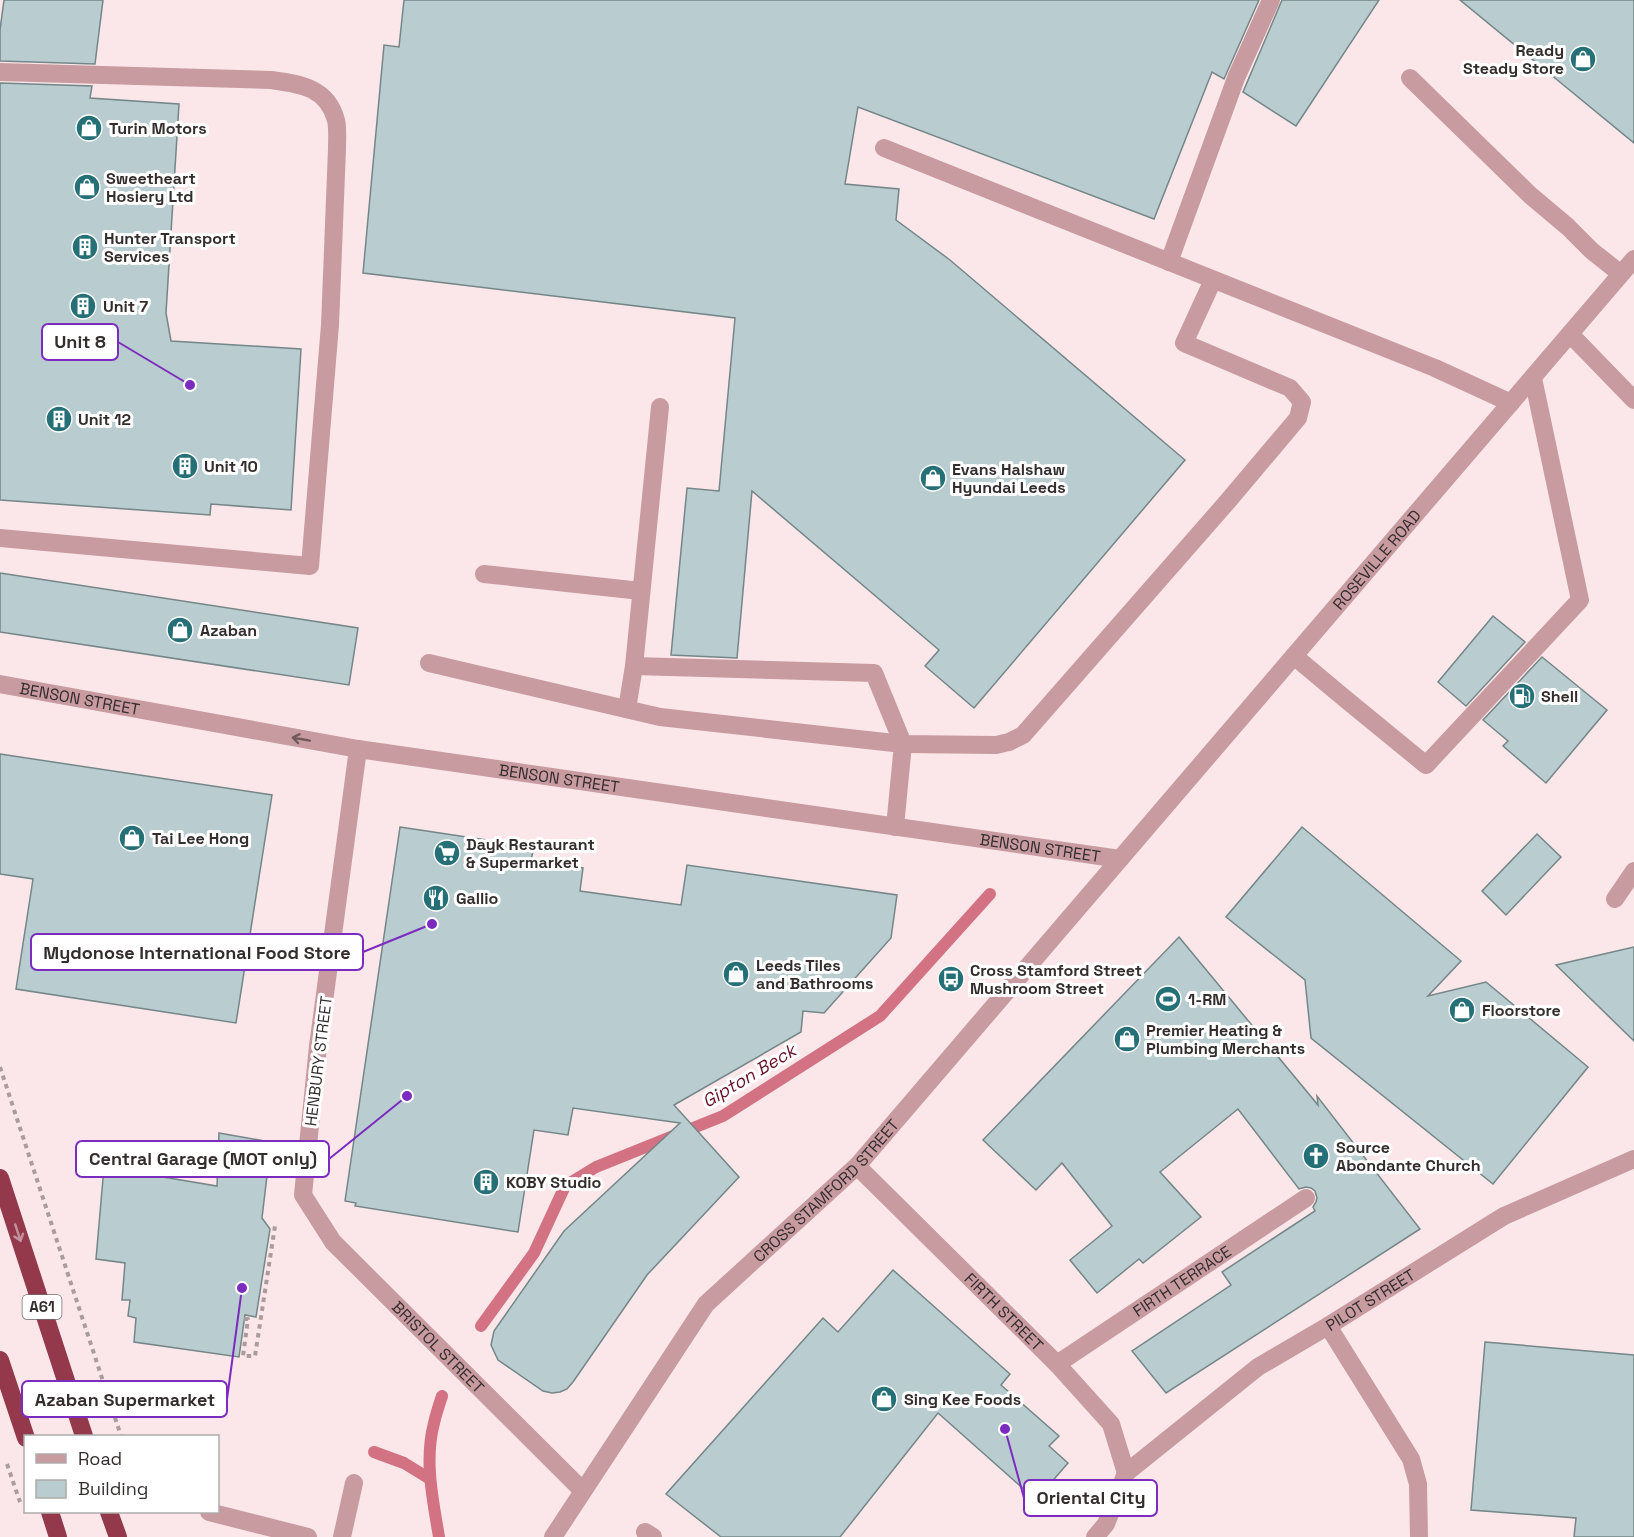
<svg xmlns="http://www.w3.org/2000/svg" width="1634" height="1537" font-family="'Space Grotesk',sans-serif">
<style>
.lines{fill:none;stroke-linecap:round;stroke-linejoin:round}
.stream{stroke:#d37282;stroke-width:12}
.building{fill:#b9cccf;stroke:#748688;stroke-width:1.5}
.path{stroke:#aa9b9d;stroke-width:4;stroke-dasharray:4.5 4.5;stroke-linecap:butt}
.minor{stroke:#c89ba0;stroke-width:18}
.highway{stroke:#93394b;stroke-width:18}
.oneway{stroke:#6f595c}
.oneway2{stroke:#c4929c}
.labels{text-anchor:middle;stroke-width:6;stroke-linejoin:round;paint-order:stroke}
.shield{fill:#fff;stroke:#716c6d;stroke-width:1.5}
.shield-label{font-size:15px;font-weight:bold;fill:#342d2e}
.poi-label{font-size:16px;font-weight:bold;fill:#342d2e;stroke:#fff;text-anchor:start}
.street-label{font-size:16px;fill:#342d2e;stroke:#fff}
.water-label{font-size:18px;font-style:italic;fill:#691029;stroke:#fff}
.leader{fill:none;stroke:#7b2cbf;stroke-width:2}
.callout-dot{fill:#7b2cbf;stroke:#fff;stroke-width:2}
.callout{fill:#fff;stroke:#7b2cbf;stroke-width:2}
.callout-label{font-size:18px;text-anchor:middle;font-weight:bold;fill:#342d2e}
</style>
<rect width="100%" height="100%" fill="#fbe7e9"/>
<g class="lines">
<g class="stream">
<path d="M481,1326L534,1253L565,1186L596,1167L723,1116L880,1016L990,894"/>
<path d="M374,1452L404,1463L430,1479"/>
<path d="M439,1537C433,1500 424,1461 434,1423C436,1414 439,1405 442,1396"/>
</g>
</g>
<g class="building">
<path d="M4,0H103L95,64L0,61V30Z"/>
<path d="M404,0H1259L1224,79L1212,72L1154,219L858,107L845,184L899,189L896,220L950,260L1185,460L974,708L925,666L939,650L752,491L737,658L671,655L687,488L719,491L735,318L363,273L384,45L399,47Z"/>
<path d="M1282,0H1379L1296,126L1243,92Z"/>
<path d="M1460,0H1634V143Z"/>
<path d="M0,83L92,86L90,98L179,104L166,313L171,341L301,349L291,510L211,504L210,515L0,500Z"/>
<path d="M0,573L358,628L349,685L0,632Z"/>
<path d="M1493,616L1525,642L1466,706L1438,682Z"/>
<path d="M1542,657L1607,710L1546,783L1503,746L1508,741L1483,720Z"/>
<path d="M0,754L272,795L236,1023L16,989L33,879L0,874Z"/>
<path d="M400,827L534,847L531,860L583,868L580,891L681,905L687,865L897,895L891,938L824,1013L803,1011L801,1032L674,1105L739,1177L647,1275L573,1382L567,1389L560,1392L552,1393L543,1391L498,1360L491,1345L494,1331L564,1231L680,1123L573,1108L568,1135L534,1130L518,1232L355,1206L356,1203L345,1201Z"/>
<path d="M1302,827L1461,961L1428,996L1486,982L1588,1067L1493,1184L1311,1038L1305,980L1226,917Z"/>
<path d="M1537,834L1561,857L1506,915L1482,891Z"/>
<path d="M1179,937L1318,1105L1317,1096L1420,1229L1166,1393L1132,1351L1231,1285L1222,1272L1315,1211L1313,1207L1316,1202L1317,1198L1315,1191L1311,1188L1306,1187L1299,1189L1238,1109L1160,1172L1201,1217L1143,1263L1139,1259L1097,1293L1070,1260L1112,1226L1062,1163L1036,1190L983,1140Z"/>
<path d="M1634,947V1041L1556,965Z"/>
<path d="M219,1133L271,1142L262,1218L270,1229L256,1317L245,1315L239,1357L134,1342L136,1318L128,1316L130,1300H122L125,1263L96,1259L104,1167L217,1186Z"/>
<path d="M893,1270L1010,1374L1001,1385L1059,1436L1049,1446L1068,1463L1036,1500L938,1413L840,1537H721L666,1494L823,1318L838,1332Z"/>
<path d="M1485,1342L1634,1355V1537H1574L1576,1518L1471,1510Z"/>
</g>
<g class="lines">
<g class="path">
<path d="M0,1067L121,1436"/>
<path d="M244,1319H248L243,1356H255L275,1226"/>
<path d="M7,1464L20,1502"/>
</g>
<g class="minor">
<path d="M0,72L271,80C300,84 327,87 336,120C338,129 337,140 337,149L330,325L310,566L0,538"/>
<path d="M1410,78L1530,195L1568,227L1592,251L1621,274"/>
<path d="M884,148L1435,368L1511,403"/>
<path d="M1169,262L1236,78L1271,0"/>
<path d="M1570,334L1634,400"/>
<path d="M484,574L641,591"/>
<path d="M1294,656L1343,697L1426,765L1580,600L1533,378"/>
<path d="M429,663L660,717L903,744L895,827"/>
<path d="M634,666L660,407"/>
<path id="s1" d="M0,684L358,749L1120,859"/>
<path d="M627,709L634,666L874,673L903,744L996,745L1009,742L1023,735L1228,501L1298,418L1302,402L1290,388L1184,343L1213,280"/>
<path id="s2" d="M358,749L318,1046L303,1195L333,1242L583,1491"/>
<path d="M1615,899L1634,871"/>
<path id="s3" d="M857,1166L1057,1364L1111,1424L1126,1473"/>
<path d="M1328,1326L1411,1459L1418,1484L1419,1537"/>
<path id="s4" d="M1057,1364L1306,1198"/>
<path d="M209,1512L308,1537"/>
<path d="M645,1532L653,1537"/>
<path d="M342,1537L354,1483"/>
<path id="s5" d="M553,1537L706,1304L857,1166L1634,259"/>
<path id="s6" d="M1095,1537L1106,1524L1126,1473L1258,1367L1328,1326L1504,1216L1634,1159"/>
</g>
<g class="highway">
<path d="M0,1178L84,1436"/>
<path d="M0,1360L26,1438"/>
<path d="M50,1512L58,1537"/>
<path d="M109,1512L118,1537"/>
</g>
</g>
<defs><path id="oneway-shaft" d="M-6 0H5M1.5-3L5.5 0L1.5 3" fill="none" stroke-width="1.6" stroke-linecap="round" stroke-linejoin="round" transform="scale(1.5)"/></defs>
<use class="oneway" href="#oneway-shaft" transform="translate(301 739) rotate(-170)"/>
<use class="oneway2" href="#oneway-shaft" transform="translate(18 1233) rotate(72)"/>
<defs>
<symbol id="shop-disc" viewBox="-11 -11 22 22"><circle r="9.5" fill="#256f77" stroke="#fff"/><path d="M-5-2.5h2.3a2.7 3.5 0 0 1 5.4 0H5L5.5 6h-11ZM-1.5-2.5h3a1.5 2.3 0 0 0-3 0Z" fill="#fff"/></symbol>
<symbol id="building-disc" viewBox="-11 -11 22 22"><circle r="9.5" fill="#256f77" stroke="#fff"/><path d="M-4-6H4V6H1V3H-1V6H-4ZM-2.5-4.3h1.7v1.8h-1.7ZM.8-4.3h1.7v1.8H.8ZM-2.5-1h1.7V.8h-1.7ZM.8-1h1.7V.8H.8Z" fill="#fff"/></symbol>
<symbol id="fuel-disc" viewBox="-11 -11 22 22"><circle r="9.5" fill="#256f77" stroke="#fff"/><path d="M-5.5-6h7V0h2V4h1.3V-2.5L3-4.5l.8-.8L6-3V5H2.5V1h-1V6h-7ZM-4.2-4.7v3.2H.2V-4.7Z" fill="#fff"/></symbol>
<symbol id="supermarket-disc" viewBox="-11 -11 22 22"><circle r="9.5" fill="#256f77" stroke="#fff"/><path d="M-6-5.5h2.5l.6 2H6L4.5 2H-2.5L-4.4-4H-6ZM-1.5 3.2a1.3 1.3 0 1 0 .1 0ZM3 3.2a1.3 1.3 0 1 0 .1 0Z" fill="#fff"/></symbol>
<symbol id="restaurant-disc" viewBox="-11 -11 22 22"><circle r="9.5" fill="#256f77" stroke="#fff"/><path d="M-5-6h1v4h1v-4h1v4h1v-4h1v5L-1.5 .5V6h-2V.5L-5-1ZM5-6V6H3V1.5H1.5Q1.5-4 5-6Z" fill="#fff"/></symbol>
<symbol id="bus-disc" viewBox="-11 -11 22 22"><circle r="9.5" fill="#256f77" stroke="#fff"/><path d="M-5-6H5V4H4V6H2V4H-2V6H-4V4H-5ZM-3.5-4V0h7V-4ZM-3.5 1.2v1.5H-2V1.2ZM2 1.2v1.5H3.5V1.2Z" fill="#fff"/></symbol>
<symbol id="stadium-disc" viewBox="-11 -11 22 22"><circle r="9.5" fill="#256f77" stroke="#fff"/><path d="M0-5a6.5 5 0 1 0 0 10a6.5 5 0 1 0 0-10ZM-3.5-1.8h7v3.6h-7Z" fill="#fff"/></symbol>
<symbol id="church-disc" viewBox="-11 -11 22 22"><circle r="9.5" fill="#256f77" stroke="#fff"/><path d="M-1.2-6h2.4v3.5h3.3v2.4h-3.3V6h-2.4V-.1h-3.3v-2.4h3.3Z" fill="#fff"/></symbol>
</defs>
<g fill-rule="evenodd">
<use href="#shop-disc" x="1568" y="44" width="30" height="30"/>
<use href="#shop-disc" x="74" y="113" width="30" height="30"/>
<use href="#shop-disc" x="72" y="172" width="30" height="30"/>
<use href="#building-disc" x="70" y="232" width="30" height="30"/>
<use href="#building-disc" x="68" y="291" width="30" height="30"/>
<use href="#building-disc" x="44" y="404" width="30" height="30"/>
<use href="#building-disc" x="170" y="451" width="30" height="30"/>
<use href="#shop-disc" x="918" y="463" width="30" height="30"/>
<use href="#shop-disc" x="165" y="615" width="30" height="30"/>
<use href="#fuel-disc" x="1507" y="681" width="30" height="30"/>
<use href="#shop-disc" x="117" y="823" width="30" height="30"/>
<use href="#supermarket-disc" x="432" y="838" width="30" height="30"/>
<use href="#restaurant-disc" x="421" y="883" width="30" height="30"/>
<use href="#shop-disc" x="721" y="959" width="30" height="30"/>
<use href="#bus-disc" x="936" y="964" width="30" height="30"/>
<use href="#stadium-disc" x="1153" y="984" width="30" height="30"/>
<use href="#shop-disc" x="1447" y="995" width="30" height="30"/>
<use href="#shop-disc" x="1112" y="1024" width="30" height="30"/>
<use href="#church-disc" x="1301" y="1141" width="30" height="30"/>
<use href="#building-disc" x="471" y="1167" width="30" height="30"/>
<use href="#shop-disc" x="869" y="1384" width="30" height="30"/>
</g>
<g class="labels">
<rect class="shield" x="22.5" y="1295" width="39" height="24" rx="4.5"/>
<g class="shield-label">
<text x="42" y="1312">A61</text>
</g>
<g class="poi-label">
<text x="1564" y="56" text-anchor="end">Ready<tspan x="1564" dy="18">Steady Store</tspan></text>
<text x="109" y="134">Turin Motors</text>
<text x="106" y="184">Sweetheart<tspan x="106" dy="18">Hosiery Ltd</tspan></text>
<text x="104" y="244">Hunter Transport<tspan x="104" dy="18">Services</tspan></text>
<text x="103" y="312">Unit 7</text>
<text x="78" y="425">Unit 12</text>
<text x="204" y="472">Unit 10</text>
<text x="952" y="475">Evans Halshaw<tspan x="952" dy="18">Hyundai Leeds</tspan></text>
<text x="200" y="636">Azaban</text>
<text x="1541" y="702">Shell</text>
<text x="152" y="844">Tai Lee Hong</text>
<text x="466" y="850">Dayk Restaurant<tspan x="466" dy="18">&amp; Supermarket</tspan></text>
<text x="456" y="904">Gallio</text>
<text x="756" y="971">Leeds Tiles<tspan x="756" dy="18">and Bathrooms</tspan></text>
<text x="970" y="976">Cross Stamford Street<tspan x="970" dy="18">Mushroom Street</tspan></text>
<text x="1188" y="1005">1-RM</text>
<text x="1482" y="1016">Floorstore</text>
<text x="1146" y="1036">Premier Heating &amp;<tspan x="1146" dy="18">Plumbing Merchants</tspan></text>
<text x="1336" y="1153">Source<tspan x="1336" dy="18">Abondante Church</tspan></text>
<text x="506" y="1188">KOBY Studio</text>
<text x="904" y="1405">Sing Kee Foods</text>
</g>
<g class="street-label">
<text dy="6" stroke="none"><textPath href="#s5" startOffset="1282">ROSEVILLE ROAD</textPath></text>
<text dy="6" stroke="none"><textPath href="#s1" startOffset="81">BENSON STREET</textPath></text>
<text dy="6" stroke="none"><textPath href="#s1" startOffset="567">BENSON STREET</textPath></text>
<text dy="6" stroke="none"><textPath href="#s1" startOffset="1053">BENSON STREET</textPath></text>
<text transform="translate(318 1061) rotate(-83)" y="6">HENBURY STREET</text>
<text dy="6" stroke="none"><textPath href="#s5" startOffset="444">CROSS STAMFORD STREET</textPath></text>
<text dy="6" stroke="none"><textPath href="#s4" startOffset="150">FIRTH TERRACE</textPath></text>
<text dy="6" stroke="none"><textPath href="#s6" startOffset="372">PILOT STREET</textPath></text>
<text dy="6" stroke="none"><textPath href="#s3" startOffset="207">FIRTH STREET</textPath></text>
<text dy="6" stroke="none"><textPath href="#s2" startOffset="654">BRISTOL STREET</textPath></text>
</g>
<g class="water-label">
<text transform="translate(749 1076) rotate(-31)" y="6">Gipton Beck</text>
</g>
</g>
<path class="leader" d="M190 385L118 342M432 924L363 952M407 1096L329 1159M242 1288L227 1399M1005 1429L1024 1498"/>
<g class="callout-dot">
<circle cx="190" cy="385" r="6"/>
<circle cx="432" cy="924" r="6"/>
<circle cx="407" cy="1096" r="6"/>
<circle cx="242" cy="1288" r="6"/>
<circle cx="1005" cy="1429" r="6"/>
</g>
<g class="callout">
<rect x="42" y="324" width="76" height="36" rx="6"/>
<rect x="31" y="934" width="332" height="36" rx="6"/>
<rect x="76" y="1141" width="253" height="36" rx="6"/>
<rect x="22" y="1381" width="205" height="36" rx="6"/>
<rect x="1024" y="1480" width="133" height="36" rx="6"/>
</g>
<g class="callout-label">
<text x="80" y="348">Unit 8</text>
<text x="197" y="959">Mydonose International Food Store</text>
<text x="203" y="1165">Central Garage (MOT only)</text>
<text x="125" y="1406">Azaban Supermarket</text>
<text x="1091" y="1504">Oriental City</text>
</g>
<rect x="24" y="1435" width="195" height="78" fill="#ffffff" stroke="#aeabab" stroke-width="1.5"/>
<rect x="36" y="1454" width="30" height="9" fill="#c89ba0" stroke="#aeabab" stroke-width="1.5"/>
<text x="78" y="1465" font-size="18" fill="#342d2e">Road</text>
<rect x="36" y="1480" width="30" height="18" fill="#b9cccf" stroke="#aeabab" stroke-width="1.5"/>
<text x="78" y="1495" font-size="18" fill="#342d2e">Building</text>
</svg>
